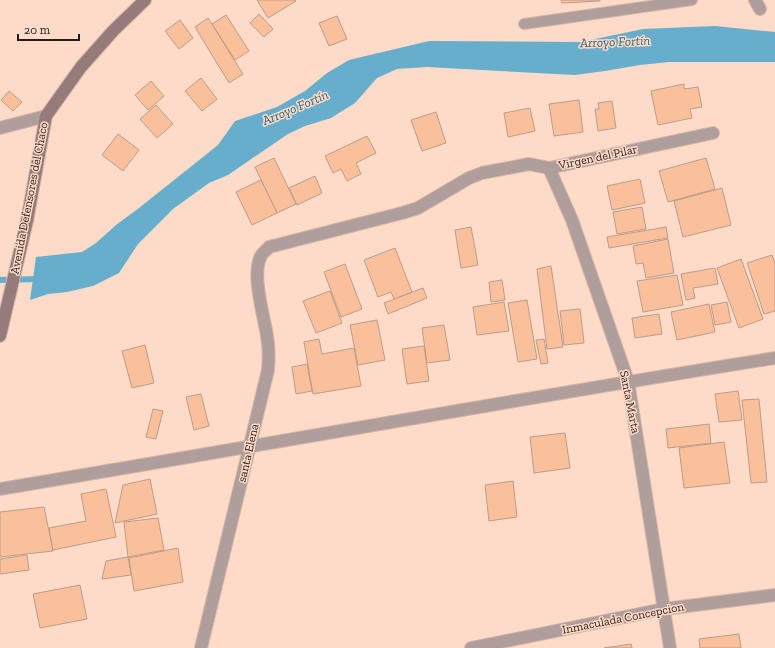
<svg xmlns="http://www.w3.org/2000/svg" width="775" height="648" font-family="'Zilla Slab',serif">
<style>
.water{fill:#66aecb}
.lines{fill:none;stroke-linecap:round;stroke-linejoin:round}
.stream{stroke:#66aecb;stroke-width:6}
.building{fill:#fac09b;stroke:#bb9c89}
.service-casing{stroke:#d7b8a8;stroke-width:12}
.minor-casing{stroke:#d7b8a8;stroke-width:14}
.tertiary-casing{stroke:#d7b8a8;stroke-width:14}
.secondary-casing{stroke:#d7b8a8;stroke-width:14}
.service{stroke:#af9e9c;stroke-width:10}
.minor{stroke:#af9e9c;stroke-width:12}
.tertiary{stroke:#af9e9c;stroke-width:12}
.secondary{stroke:#957c7a;stroke-width:12}
.labels{text-anchor:middle;stroke-width:3;stroke-linejoin:round;paint-order:stroke}
.street-label{font-size:12px;fill:#271b14;stroke:#fedbc9}
.water-label{font-size:13px;font-style:italic;fill:#275f75;stroke:#fedbc9}
</style>
<rect width="100%" height="100%" fill="#fedbc9"/>
<path class="water" d="M715,26L775,32V62H669L640,65L605,71L575,75L427,67L397,69L377,78L355,103L331,118L305,126L288,134L228,175L209,183L173,209L138,244L119,273L93,286L67,292L48,294L30,300L36,257L82,252L96,243L116,225L139,208L218,145L235,121L277,107L305,91L327,73L349,60L429,41L581,42L643,29Z"/>
<g class="lines">
<path class="stream" d="M0,280L40,279"/>
</g>
<g class="building">
<path d="M257,0H295L296,1L268,18Z"/>
<path d="M561,0H600V1L562,3Z"/>
<path d="M259,14L273,29L264,37L250,23Z"/>
<path d="M226,15L249,51L235,60L212,24Z"/>
<path d="M337,16L347,39L329,46L319,23Z"/>
<path d="M208,18L243,74L229,83L195,27Z"/>
<path d="M180,20L193,38L179,49L165,31Z"/>
<path d="M201,78L217,99L202,111L185,91Z"/>
<path d="M151,81L164,96L148,110L135,95Z"/>
<path d="M684,84V89L698,87L702,107L690,109L692,118L658,125L651,91Z"/>
<path d="M9,91L22,102L13,111L1,100Z"/>
<path d="M579,100L583,132L554,136L549,104Z"/>
<path d="M612,101L616,128L598,131L595,109H599L598,103Z"/>
<path d="M156,105L173,124L157,138L140,119Z"/>
<path d="M530,108L535,131L508,137L504,113Z"/>
<path d="M436,112L446,143L422,151L411,120Z"/>
<path d="M118,134L139,150L123,171L102,155Z"/>
<path d="M367,136L376,153L356,163L361,174L347,181L341,169L333,173L325,156Z"/>
<path d="M274,158L296,204L277,213L255,167Z"/>
<path d="M706,158L715,189L668,202L659,171Z"/>
<path d="M315,176L322,193L297,205L289,188Z"/>
<path d="M640,179L645,203L612,210L607,186Z"/>
<path d="M261,180L277,213L252,225L236,192Z"/>
<path d="M722,188L731,225L683,237L674,201Z"/>
<path d="M642,207L646,229L617,234L613,212Z"/>
<path d="M471,227L478,265L461,268L455,230Z"/>
<path d="M666,227L668,238L609,248L607,237Z"/>
<path d="M668,239L674,273L646,278L643,263L636,264L633,246Z"/>
<path d="M395,248L412,292L394,299L391,292L378,297L364,260Z"/>
<path d="M772,255L775,263V311L764,314L747,263Z"/>
<path d="M741,259L763,319L739,328L717,268Z"/>
<path d="M345,264L362,309L341,317L324,272Z"/>
<path d="M551,266L563,347L547,349L537,269Z"/>
<path d="M715,268L718,284L693,288L695,298L686,300L681,274Z"/>
<path d="M677,275L683,305L643,312L637,281Z"/>
<path d="M502,280L505,300L491,302L489,282Z"/>
<path d="M423,288L427,298L388,314L384,303Z"/>
<path d="M330,291L342,323L316,333L303,301Z"/>
<path d="M527,300L537,359L518,362L508,303Z"/>
<path d="M504,302L509,331L477,335L473,307Z"/>
<path d="M727,302L731,322L715,325L711,305Z"/>
<path d="M709,304L715,332L677,340L671,312Z"/>
<path d="M580,309L584,343L564,345L560,311Z"/>
<path d="M659,314L662,334L635,338L632,318Z"/>
<path d="M377,320L385,360L358,365L350,325Z"/>
<path d="M444,325L450,360L427,363L422,328Z"/>
<path d="M319,339L322,354L354,348L361,386L313,394L304,342Z"/>
<path d="M544,339L548,363L541,364L536,340Z"/>
<path d="M145,345L154,383L132,388L122,351Z"/>
<path d="M424,346L429,381L407,384L402,349Z"/>
<path d="M307,364L312,391L296,394L292,367Z"/>
<path d="M738,391L742,420L719,422L715,394Z"/>
<path d="M201,394L209,426L194,430L186,397Z"/>
<path d="M759,399L767,482L751,483L742,400Z"/>
<path d="M153,409L163,411L156,439L146,437Z"/>
<path d="M709,424L711,443L668,448L666,429Z"/>
<path d="M565,433L570,468L534,473L530,437Z"/>
<path d="M724,442L730,483L684,488L679,448Z"/>
<path d="M150,479L157,514L115,523L123,485Z"/>
<path d="M513,481L517,517L489,521L485,485Z"/>
<path d="M106,489L116,537L53,550L49,528L86,521L81,494Z"/>
<path d="M44,507L53,551L0,557V512Z"/>
<path d="M158,518L164,550L128,557L124,522Z"/>
<path d="M178,548L183,582L134,591L129,558Z"/>
<path d="M27,555L29,570L0,574V559Z"/>
<path d="M128,557L131,575L102,579L106,561Z"/>
<path d="M80,585L87,619L40,628L33,594Z"/>
<path d="M739,634L741,648H700L699,639Z"/>
<path d="M631,644L632,648H604Z"/>
</g>
<g class="lines">
<defs>
<path id="service" d="M524,24L692,0"/>
<g id="minor">
<path d="M755,0L760,9"/>
<path d="M549,168L572,220L628,381L670,648"/>
<path d="M0,489C258,446 516,399 775,358"/>
<path d="M201,648L268,370C269,358 269,347 267,336C264,316 251,274 261,256C262,253 267,250 269,247L402,213L418,208L469,178L482,173L529,164L549,168L713,133"/>
<path d="M471,648L664,609L775,595"/>
</g>
<path id="tertiary" d="M0,128L46,116"/>
<path id="secondary" d="M0,336L27,221L46,116L81,67L113,31L145,0"/>
</defs>
<use href="#service" class="service-casing"/>
<use href="#minor" class="minor-casing"/>
<use href="#tertiary" class="tertiary-casing"/>
<use href="#secondary" class="secondary-casing"/>
<use href="#service" class="service"/>
<use href="#minor" class="minor"/>
<use href="#tertiary" class="tertiary"/>
<use href="#secondary" class="secondary"/>
</g>
<g class="labels">
<g class="street-label">
<text transform="translate(598 157) rotate(-12)" y="4">Virgen del Pilar</text>
<text transform="translate(29 198) rotate(-79)" y="4">Avenida Defensores del Chaco</text>
<text transform="translate(630 402) rotate(79)" y="4">Santa Marta</text>
<text transform="translate(248 453) rotate(-77)" y="4">santa Elena</text>
<text transform="translate(623 618) rotate(-11)" y="4">Inmaculada Concepcion</text>
</g>
<g class="water-label">
<text transform="translate(615 41) rotate(-2)" y="5">Arroyo Fortín</text>
<text transform="translate(295 107) rotate(-23)" y="5">Arroyo Fortín</text>
</g>
</g>
<path d="M18 34v6h61v-6" fill="none" stroke="#271b14" stroke-width="2"/>
<text x="24" y="34" font-size="12" fill="#271b14" stroke="#fedbc9" stroke-width="3" paint-order="stroke">20 m</text>
</svg>
